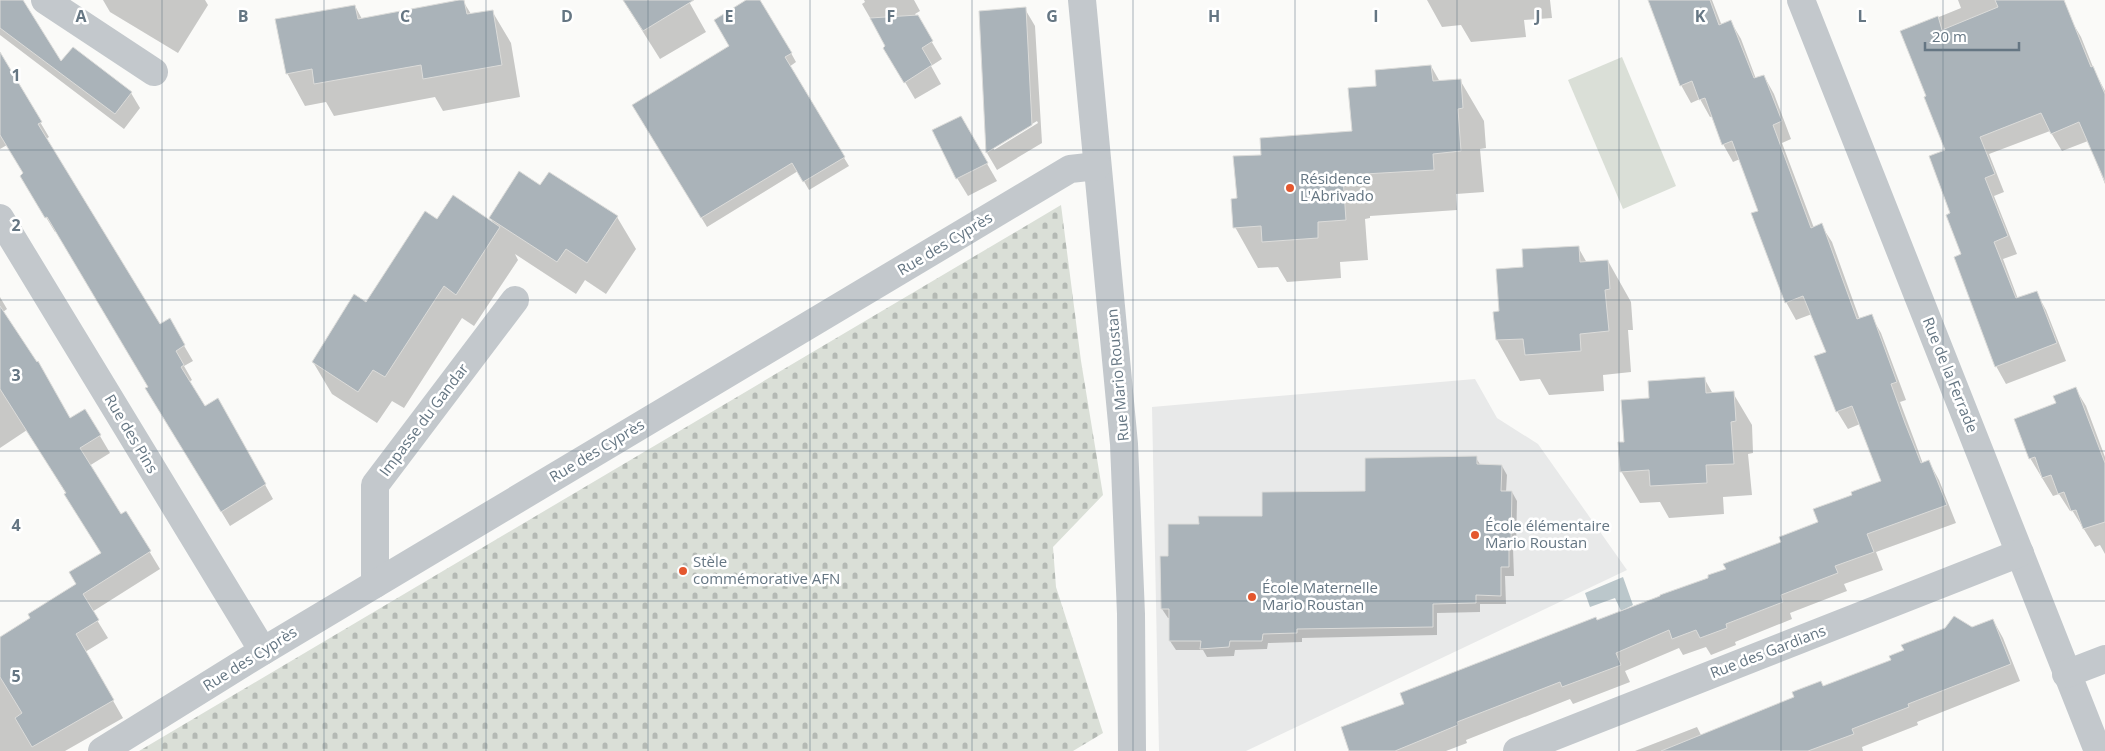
<svg xmlns="http://www.w3.org/2000/svg" width="2105" height="751" font-family="'Open Sans',sans-serif">
<style>
.built{fill:#e8e9e9}
.cemetery{fill:url(#cemetery-stones)}
.garden{fill:#dadfd7}
.water{fill:#bbc7cb}
.shadow{fill:#0003;fill-rule:evenodd}
.building{fill:#aab3b9;stroke:#dcdcda}
.lines{fill:none;stroke-linecap:round;stroke-linejoin:round}
.minor{stroke:#c3c8cc;stroke-width:28}
.grid{fill:none;stroke:#657683;stroke-width:1;stroke-opacity:0.55}
.poi-dot{fill:#e4572e;stroke:#fff;stroke-width:2}
.labels{text-anchor:middle;stroke-width:5;stroke-linejoin:round;paint-order:stroke}
.poi-label{font-size:15px;fill:#657683;stroke:#fff;text-anchor:start}
.street-label{font-size:15px;fill:#657683;stroke:#fff}
.grid-label{font-size:16px;text-anchor:middle;font-weight:bold;fill:#657683;stroke:#fff;stroke-width:5;stroke-linejoin:round;paint-order:stroke}
</style>
<defs>
<pattern id="cemetery-stones" width="16" height="16" patternUnits="userSpaceOnUse" patternTransform="scale(1.25)"><rect width="16" height="16" fill="#dadfd7"/><path d="M2 7V4a2 2 0 0 1 4 0v3zM10 15v-3a2 2 0 0 1 4 0v3z" fill="#b4b9b4"/></pattern>
</defs>
<rect width="100%" height="100%" fill="#fafaf8"/>
<path class="built" d="M1475,379L1497,418L1538,444L1627,570L1246,751H1159L1152,407Z"/>
<path class="cemetery" d="M1061,205L1081,361L1103,495L1053,547L1056,587L1103,733L1073,751H139Z"/>
<path class="garden" d="M1622,57L1676,186L1623,209L1568,80Z"/>
<path class="water" d="M1623,577L1633,605L1621,611L1615,598L1590,607L1585,593Z"/>
<g class="shadow">
<path d="M0,0H22L61,63L131,93L140,108L124,129L0,35Z"/>
<path d="M103,0H205L208,5L178,53L110,12Z"/>
<path d="M623,0H688L706,32L660,59Z"/>
<path d="M748,0H758L791,53L796,62L789,67L849,166L809,190L798,171L707,227L633,105L731,46Z"/>
<path d="M864,0H914L920,11L915,14L942,59L931,66L941,84L915,99L885,48L887,47L862,4L865,2Z"/>
<path d="M1427,0H1550L1552,18L1524,20L1526,37L1471,42L1461,25L1442,27Z"/>
<path d="M1649,0H1712L1722,26L1731,22L1741,39L1756,79L1764,76L1774,94L1791,139L1782,143L1814,228L1821,225L1832,242L1860,320L1871,316L1881,333L1906,400L1900,402L1915,442L1923,464L1929,462L1939,480L1956,523L1876,552L1883,570L1844,584L1847,591L1790,613L1792,619L1735,642L1736,645L1711,655L1706,647L1683,655L1679,648L1625,671L1630,682L1573,704L1570,699L1466,740L1467,743L1446,751H1350L1406,704L1597,621L1710,578L1819,523L1854,496L1883,482L1860,424L1848,429L1837,411L1827,352L1812,314L1796,320L1786,302L1759,211L1740,159L1733,162L1723,144L1713,116L1710,117L1700,99L1691,103L1681,85Z"/>
<path d="M1958,0H2052L2071,20L2081,37L2095,72L2105,91V184L2088,141L2062,151L2050,131L1989,154L2004,192L1994,196L2017,254L2003,259L2018,299L2036,292L2046,310L2066,361L2006,384L1996,366L1962,255L1952,214L1946,151L1928,97L1902,32L1961,8Z"/>
<path d="M463,1L471,14L492,11L511,43L520,97L443,111L435,97L334,116L326,102L305,106L287,73L355,6L362,19Z"/>
<path d="M1025,9L1035,26L1042,143L997,170L987,153L980,12ZM1037,121L1038,123L994,150V147Z"/>
<path d="M0,55L49,137L46,139L160,326L169,320L193,361L184,366L192,380L189,382L205,408L218,400L273,499L230,526L156,404L149,387L56,231L55,232L21,176L24,174L7,145L0,149Z"/>
<path d="M1431,66L1440,82L1460,80L1484,121L1486,148L1480,149L1484,192L1456,194L1457,210L1370,216V218L1365,219L1368,260L1340,262L1341,278L1287,282L1278,267L1258,268L1235,227L1238,199L1262,156L1354,132L1378,87Z"/>
<path d="M960,117L997,181L968,196L957,178Z"/>
<path d="M540,187L617,217L636,249L606,294L585,280L576,294L515,254L518,260L474,326L462,318L404,408L392,401L377,423L332,394L313,362L366,304L438,221L494,224L490,218Z"/>
<path d="M1578,247L1587,263L1608,261L1631,302L1633,330H1628L1631,372L1603,375L1604,391L1549,395L1540,379L1520,381L1497,340L1494,313H1500L1525,268Z"/>
<path d="M0,297L7,309L3,312L70,420L85,411L100,436L110,453L89,466L120,516L126,513L160,569L92,612L108,638L85,652L123,718L65,751H0V638L32,618L78,584L103,554L27,430L0,448Z"/>
<path d="M1704,378L1713,394L1733,393L1752,425L1753,453L1748,454L1752,495L1723,497L1724,514L1669,518L1660,502L1640,503L1621,471L1625,443L1650,399Z"/>
<path d="M2075,388L2086,406L2105,457V554L2100,545L2095,547L2072,510L2070,511L2059,494L2053,496L2030,458L2057,404Z"/>
<path d="M1476,458L1481,466H1502L1507,475L1506,492H1512L1517,501L1516,549L1513,548L1514,576H1505L1506,604H1480V612L1437,613V635L1302,638V642L1268,643L1267,649L1235,650L1234,656L1207,657L1203,650H1176L1170,641V618H1168L1162,609L1169,557L1200,525L1263,517L1366,492Z"/>
<path d="M1993,620L2003,638L2020,681L1917,722L1918,725L1862,747L1863,751H1635L1697,727L1701,735Z"/>
</g>
<g class="building">
<path d="M0,0H23L61,61L73,47L132,92L115,114L0,28Z"/>
<path d="M459,0H464L467,14L493,10L502,65L423,79L421,65L314,84L312,69L286,74L275,19L355,5L358,19Z"/>
<path d="M623,0H694L643,31Z"/>
<path d="M746,0H760L792,53L785,57L845,157L803,182L792,163L701,218L632,105L729,46L714,20Z"/>
<path d="M1648,0H1710L1719,25L1731,20L1754,78L1764,75L1782,121L1773,125L1811,228L1822,223L1857,319L1872,314L1897,382L1891,384L1905,423L1921,463L1929,460L1947,505L1867,534L1874,552L1835,566L1838,573L1781,595L1783,602L1726,624L1727,628L1700,638L1696,630L1672,639L1669,630L1616,653L1621,665L1562,687L1560,682L1457,722L1458,725L1395,751H1349L1341,727L1404,704L1400,693L1596,617L1597,620L1660,596V595L1708,578V575L1726,569L1723,564L1781,542L1779,537L1818,522L1813,509L1852,495L1851,492L1881,481L1852,406L1836,412L1814,356L1826,352L1803,296L1785,303L1751,213L1758,211L1732,141L1722,145L1705,98L1699,100L1692,81L1680,86Z"/>
<path d="M1995,0H2064L2091,67L2093,66L2105,94V182L2079,122L2051,134L2041,113L1980,137L1995,174L1985,178L2008,236L1994,242L2016,298L2037,291L2057,343L1995,367L1954,257L1961,254L1946,215L1950,213L1929,156L1945,150L1924,97L1926,96L1900,31L1938,16L1942,30L1998,7Z"/>
<path d="M1026,7L1032,125L986,153L979,11Z"/>
<path d="M918,15L933,41L922,48L932,65L904,83L883,48L885,46L870,18Z"/>
<path d="M0,52L42,122L38,124L160,324L170,318L185,345L176,351L184,365L181,367L205,406L218,398L266,484L221,512L145,388L148,387L47,217L45,218L20,176L23,173L0,135Z"/>
<path d="M1431,65L1433,81L1461,79L1463,108L1458,109L1461,151L1433,154L1434,170L1347,175V178H1343L1346,220L1318,222V238L1262,242L1261,226L1233,228L1231,199L1237,198L1233,156L1261,155L1260,138L1352,131L1348,88L1376,86L1375,70Z"/>
<path d="M961,116L988,163L956,179L932,130Z"/>
<path d="M519,171L540,185L549,172L618,216L587,263L566,249L557,262L489,218Z"/>
<path d="M453,195L500,227L456,295L444,286L385,377L373,370L358,392L312,362L354,294L366,302L425,211L437,219Z"/>
<path d="M1579,246L1580,262L1608,260L1610,289L1605,290L1609,331L1580,334L1581,351L1525,355L1523,339L1496,340L1493,312L1499,311L1496,269L1523,267L1522,249Z"/>
<path d="M0,306L37,362L38,361L70,418L85,409L101,435L80,448L121,514L126,511L151,551L83,594L99,620L76,634L114,700L32,747L15,718L22,713L0,677V637L30,618L28,614L76,584L69,572L101,553L64,494L66,493L0,389Z"/>
<path d="M1705,377L1706,393L1734,391L1736,421L1731,422L1734,464L1706,465L1707,483L1650,486L1649,470L1620,472L1618,442H1624L1621,400L1649,398L1648,381Z"/>
<path d="M2076,387L2105,463V522L2083,529L2076,510L2071,511L2064,492L2058,494L2051,475L2042,478L2035,457L2029,459L2014,419L2056,403L2053,396Z"/>
<path d="M1477,456V464L1502,465L1501,491H1512L1511,540H1509V567H1501V596L1476,595V603L1433,604V627L1297,629V633L1263,634L1262,641H1230L1229,647L1200,649L1201,641H1169V609H1161L1160,556H1168V524H1199L1198,516H1262V492L1365,491V458Z"/>
<path d="M1954,616L1972,627L1993,619L2011,664L1908,704L1909,707L1852,729L1854,734L1808,751H1661L1794,697L1792,692L1821,681L1823,686L1891,660L1889,656L1904,650L1901,645L1945,628Z"/>
</g>
<g class="lines">
<g class="minor">
<path d="M45,0L154,72"/>
<path d="M1082,0L1124,444L1131,614L1132,751"/>
<path d="M1801,0L2098,751"/>
<path d="M0,218L263,651"/>
<path d="M375,584V485L515,300"/>
<path d="M2066,674L2105,659"/>
<path d="M102,751L263,651L1070,169L1097,166"/>
<path d="M1517,751L2020,553"/>
</g>
</g>
<path class="grid" d="M162,0V751M324,0V751M486,0V751M648,0V751M810,0V751M972,0V751M1133,0V751M1295,0V751M1457,0V751M1619,0V751M1781,0V751M1943,0V751M0,150H2105M0,300H2105M0,451H2105M0,601H2105"/>
<g class="poi-dot">
<circle cx="1290" cy="188" r="5"/>
<circle cx="1475" cy="535" r="5"/>
<circle cx="683" cy="571" r="5"/>
<circle cx="1252" cy="597" r="5"/>
</g>
<g class="labels">
<g class="poi-label">
<text x="1300" y="184">Résidence<tspan x="1300" dy="17">L'Abrivado</tspan></text>
<text x="1485" y="531">École élémentaire<tspan x="1485" dy="17">Mario Roustan</tspan></text>
<text x="693" y="567">Stèle<tspan x="693" dy="17">commémorative AFN</tspan></text>
<text x="1262" y="593">École Maternelle<tspan x="1262" dy="17">Mario Roustan</tspan></text>
</g>
<g class="street-label">
<text transform="translate(945 244) rotate(-31)" y="5">Rue des Cyprès</text>
<text transform="translate(1118 375) rotate(-95)" y="5">Rue Mario Roustan</text>
<text transform="translate(1950 375) rotate(68)" y="5">Rue de la Ferrade</text>
<text transform="translate(424 420) rotate(-53)" y="5">Impasse du Gandar</text>
<text transform="translate(131 434) rotate(59)" y="5">Rue des Pins</text>
<text transform="translate(597 451) rotate(-31)" y="5">Rue des Cyprès</text>
<text transform="translate(1768 652) rotate(-21)" y="5">Rue des Gardians</text>
<text transform="translate(250 659) rotate(-32)" y="5">Rue des Cyprès</text>
</g>
</g>
<g class="grid-label">
<text x="81" y="22">A</text>
<text x="243" y="22">B</text>
<text x="405" y="22">C</text>
<text x="567" y="22">D</text>
<text x="729" y="22">E</text>
<text x="891" y="22">F</text>
<text x="1052" y="22">G</text>
<text x="1214" y="22">H</text>
<text x="1376" y="22">I</text>
<text x="1538" y="22">J</text>
<text x="1700" y="22">K</text>
<text x="1862" y="22">L</text>
<text x="16" y="81">1</text>
<text x="16" y="231">2</text>
<text x="16" y="381">3</text>
<text x="16" y="531">4</text>
<text x="16" y="682">5</text>
</g>
<path d="M1925 42v8h94v-8" fill="none" stroke="#657683" stroke-width="2.5"/>
<text x="1932" y="42" font-size="15" fill="#657683" stroke="#ffffff" stroke-width="4" paint-order="stroke">20 m</text>
</svg>
